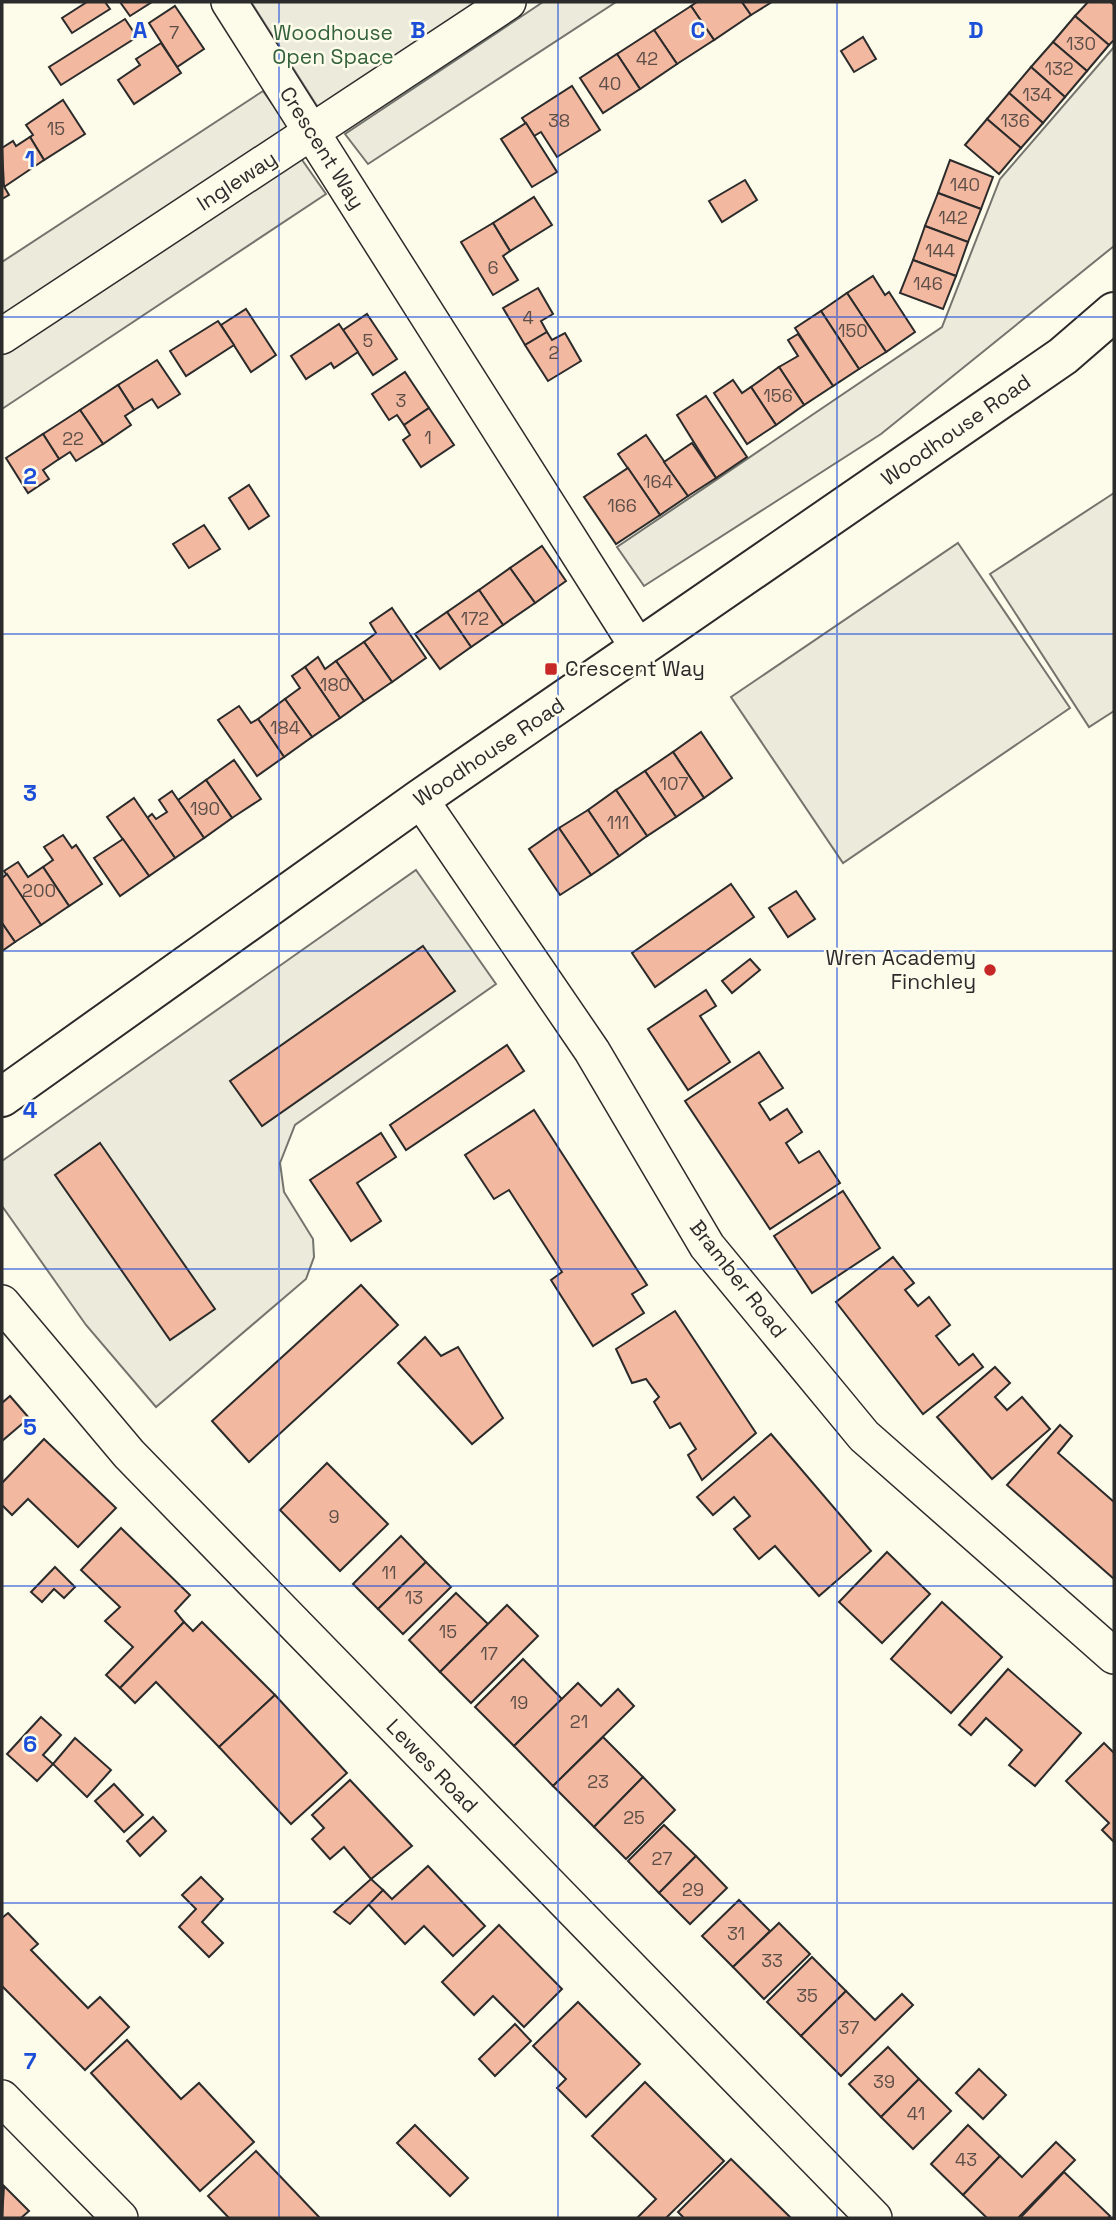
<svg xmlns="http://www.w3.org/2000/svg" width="1116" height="2220" font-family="'Space Grotesk',sans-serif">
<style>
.green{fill:#ecebdb;stroke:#74746e;stroke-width:2}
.parking{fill:#eceadb;stroke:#74746e;stroke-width:2}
.building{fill:#f2b8a0;stroke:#2b2b2b;stroke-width:2}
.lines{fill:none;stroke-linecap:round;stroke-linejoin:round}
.minor-casing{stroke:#2b2b2b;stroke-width:38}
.primary-casing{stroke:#2b2b2b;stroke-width:42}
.minor{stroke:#fdfbea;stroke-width:35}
.primary{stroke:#fdfbea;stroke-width:38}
.grid{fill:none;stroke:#1d4ed8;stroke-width:2;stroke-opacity:0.55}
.poi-dot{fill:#c62828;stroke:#fdfbea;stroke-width:2.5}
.labels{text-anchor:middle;stroke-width:5;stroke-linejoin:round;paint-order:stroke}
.number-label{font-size:18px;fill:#5d4e48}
.park-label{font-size:21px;fill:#34623c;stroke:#fdfbea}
.street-label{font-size:21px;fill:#2b2b2b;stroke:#fdfbea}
.poi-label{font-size:21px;fill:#2b2b2b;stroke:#fdfbea;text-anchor:start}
.grid-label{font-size:23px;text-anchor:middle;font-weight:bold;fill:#1d4ed8;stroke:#fdfbea;stroke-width:5;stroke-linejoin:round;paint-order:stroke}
</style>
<rect width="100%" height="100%" fill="#fdfbea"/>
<g class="green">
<path d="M251,2H477L319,109Z"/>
<path d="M543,2H616L368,164L345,134Z"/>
<path d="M1114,47V246L881,434L644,586L617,547L942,327L1000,179Z"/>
<path d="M263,91L292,132L2,325V262Z"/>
<path d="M300,157L326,194L2,409V355Z"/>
<path d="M1114,493V711L1089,727L990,574Z"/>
<path d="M416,870L496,984L295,1125L280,1163L284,1192L313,1239L314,1257L306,1279L156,1407L86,1325L2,1206V1161Z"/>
</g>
<path class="parking" d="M958,543L1070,708L843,863L731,697Z"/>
<g class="building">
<path d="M87,2H105L110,9L72,33L62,18Z"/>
<path d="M120,2H152L130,16Z"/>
<path d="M697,2H742L751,15L714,40L691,6Z"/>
<path d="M742,2H772L751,15Z"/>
<path d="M1088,2H1111L1114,5V40L1109,45L1075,16Z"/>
<path d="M175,6L204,49L177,67L149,23Z"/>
<path d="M691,6L714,40L677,64L654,30Z"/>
<path d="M1075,16L1109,45L1087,71L1053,42Z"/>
<path d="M125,19L137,37L61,85L49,67Z"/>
<path d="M654,30L677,64L640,89L617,54Z"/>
<path d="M863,37L876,59L854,72L841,51Z"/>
<path d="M1053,42L1087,71L1065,97L1031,67Z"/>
<path d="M161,43L181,73L134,104L118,80L140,65L136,59Z"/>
<path d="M617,54L640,89L603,113L580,78Z"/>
<path d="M1031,67L1065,97L1043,123L1009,93Z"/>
<path d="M572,86L600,130L557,157L541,132L534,136L522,118Z"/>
<path d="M1009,93L1043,123L1021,148L987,119Z"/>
<path d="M63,100L85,134L44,160L30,137L33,135L26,125Z"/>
<path d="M987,119L1021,148L999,174L965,145Z"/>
<path d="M526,123L557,172L532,187L501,139Z"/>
<path d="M30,137L44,160L4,187L2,148L13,141L16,146Z"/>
<path d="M950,160L993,177L981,209L938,193Z"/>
<path d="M745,180L757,200L722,222L709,201Z"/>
<path d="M2,183L9,195L2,199Z"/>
<path d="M938,193L981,209L968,242L925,226Z"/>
<path d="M534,197L552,225L510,251L493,223Z"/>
<path d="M493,223L510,251L503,256L518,280L493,295L461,242Z"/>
<path d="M925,226L968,242L956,276L913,260Z"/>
<path d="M913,260L956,276L943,309L900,293Z"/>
<path d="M873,276L885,295L889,292L915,332L886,352L847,293Z"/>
<path d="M538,288L553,314L541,321L547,332L525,345L503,308Z"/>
<path d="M847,293L886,352L859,369L821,311Z"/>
<path d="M246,309L276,355L251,372L221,325Z"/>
<path d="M821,311L859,369L833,386L795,328Z"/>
<path d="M367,314L397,359L373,375L343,330Z"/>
<path d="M218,321L234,345L186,376L170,351Z"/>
<path d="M339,324L358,352L334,368L331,363L306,379L291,356Z"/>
<path d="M547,332L552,340L565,333L581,361L548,381L525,345Z"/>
<path d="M798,334L833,386L804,405L779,367L798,356L788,340Z"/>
<path d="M157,360L180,394L158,408L152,399L134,410L118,385Z"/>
<path d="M779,367L804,405L776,425L751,387Z"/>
<path d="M405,372L429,408L404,425L397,415L389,420L372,394Z"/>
<path d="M733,380L742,393L751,387L776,425L747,444L714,393Z"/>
<path d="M118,385L134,410L125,416L131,425L103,444L80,410Z"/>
<path d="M706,396L747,457L716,478L677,415Z"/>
<path d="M429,408L454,445L421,467L403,440L410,435L404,425Z"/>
<path d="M80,410L103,444L76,461L70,452L59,459L43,434Z"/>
<path d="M43,434L59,459L43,470L49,479L28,493L6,458Z"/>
<path d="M646,435L688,496L660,515L618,454Z"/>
<path d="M692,443L716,478L688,496L664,462Z"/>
<path d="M628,468L660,515L616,544L584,497Z"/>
<path d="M249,485L269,516L249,529L229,498Z"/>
<path d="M204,525L220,549L189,568L173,544Z"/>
<path d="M542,546L566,581L535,603L510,568Z"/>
<path d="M510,568L535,603L503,625L479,590Z"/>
<path d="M479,590L503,625L471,647L447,612Z"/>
<path d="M392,608L426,658L392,682L364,642L376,633L370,623Z"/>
<path d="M447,612L471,647L440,669L415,634Z"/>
<path d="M364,642L392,682L364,701L336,661Z"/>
<path d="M318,657L325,669L336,661L364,701L340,718L305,667Z"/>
<path d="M305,667L340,718L312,737L285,699L300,688L292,676Z"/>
<path d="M285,699L312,737L284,757L258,719Z"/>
<path d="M239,706L251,723L258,719L284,757L257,776L218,720Z"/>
<path d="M701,732L732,778L704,798L673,752Z"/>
<path d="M673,752L704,798L676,817L645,771Z"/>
<path d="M234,760L261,799L232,818L206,780Z"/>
<path d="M645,771L676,817L647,836L616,790Z"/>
<path d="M206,780L232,818L204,838L178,800Z"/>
<path d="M616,790L647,836L619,856L588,810Z"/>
<path d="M172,791L204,838L175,858L147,818L152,814L156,819L167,812L159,800Z"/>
<path d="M134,798L175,858L149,876L107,817Z"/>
<path d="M588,810L619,856L591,875L559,828Z"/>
<path d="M559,828L591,875L560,895L529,849Z"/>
<path d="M63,835L72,848L76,845L102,884L69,906L43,867L53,860L44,847Z"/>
<path d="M123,839L149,876L120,896L94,858Z"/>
<path d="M18,862L28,877L43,867L69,906L41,925L4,871Z"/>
<path d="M7,874L41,925L15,942L2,923V878Z"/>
<path d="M731,884L754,917L655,987L632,953Z"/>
<path d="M796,891L815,919L788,937L769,908Z"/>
<path d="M2,923L15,942L2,951Z"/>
<path d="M423,946L455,991L262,1126L230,1081Z"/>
<path d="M750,959L760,970L732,993L722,981Z"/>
<path d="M706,990L716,1006L700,1016L730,1062L688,1090L648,1029Z"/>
<path d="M507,1045L524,1071L406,1150L390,1125Z"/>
<path d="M759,1052L783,1088L759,1103L770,1120L787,1109L802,1132L786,1143L799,1163L819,1151L840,1183L770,1229L685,1101Z"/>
<path d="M534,1110L647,1285L632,1294L644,1313L593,1346L551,1280L562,1272L509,1190L494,1199L465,1155Z"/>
<path d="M381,1133L396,1157L357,1183L381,1221L351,1241L310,1180Z"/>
<path d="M100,1143L215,1309L170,1340L55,1175Z"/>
<path d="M843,1191L880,1248L812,1293L774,1236Z"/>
<path d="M893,1257L914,1283L905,1290L918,1306L929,1297L950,1325L936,1336L959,1365L973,1354L983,1367L923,1414L836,1302Z"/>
<path d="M361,1285L398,1325L249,1462L212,1421Z"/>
<path d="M675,1311L756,1433L702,1480L688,1455L696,1449L680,1423L670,1428L654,1402L659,1397L646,1379L632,1383L616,1349Z"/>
<path d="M425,1337L441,1356L458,1347L503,1418L472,1444L398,1363Z"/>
<path d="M995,1367L1010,1383L995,1397L1007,1410L1022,1397L1050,1429L992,1479L937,1417Z"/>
<path d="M10,1396L29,1418L2,1441V1403Z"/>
<path d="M1060,1425L1072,1436L1058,1453L1114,1502V1579L1007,1485Z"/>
<path d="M771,1434L871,1551L819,1596L775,1546L759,1559L734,1529L750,1516L734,1497L713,1515L697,1497Z"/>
<path d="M44,1439L116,1508L78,1547L28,1499L12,1515L2,1505V1483Z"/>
<path d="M327,1463L388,1524L340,1571L280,1510Z"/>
<path d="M121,1528L190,1595L175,1611L184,1622L120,1688L106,1675L133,1647L105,1621L120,1607L81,1570Z"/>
<path d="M401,1536L426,1562L378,1609L353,1584Z"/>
<path d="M887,1552L930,1594L882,1643L839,1602Z"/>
<path d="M426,1562L451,1587L403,1634L378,1609Z"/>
<path d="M55,1567L75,1587L64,1598L54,1589L42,1602L31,1592Z"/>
<path d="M456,1593L488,1624L440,1672L409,1640Z"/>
<path d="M942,1602L1002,1657L951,1713L891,1659Z"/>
<path d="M507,1605L538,1636L471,1703L440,1672Z"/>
<path d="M184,1622L193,1631L202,1622L275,1695L219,1747L156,1682L135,1703L120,1688Z"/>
<path d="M523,1659L562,1699L514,1746L475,1707Z"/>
<path d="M1008,1669L1081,1733L1035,1786L1009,1765L1022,1750L986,1718L971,1735L959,1725Z"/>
<path d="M578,1683L601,1706L618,1689L634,1706L553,1786L514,1746Z"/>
<path d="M275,1695L347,1773L291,1824L219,1747Z"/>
<path d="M41,1717L61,1735L43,1755L53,1764L37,1781L7,1754Z"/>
<path d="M603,1737L643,1777L594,1827L553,1786Z"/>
<path d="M75,1738L111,1770L87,1797L53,1764Z"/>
<path d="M1104,1743L1114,1753V1842L1102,1830L1109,1823L1066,1781Z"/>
<path d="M643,1777L675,1810L626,1859L594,1827Z"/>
<path d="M350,1780L412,1846L371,1879L344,1847L330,1859L312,1839L324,1828L312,1815Z"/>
<path d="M114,1784L143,1815L124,1832L95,1801Z"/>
<path d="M153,1817L166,1831L140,1856L127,1841Z"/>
<path d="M664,1825L696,1856L659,1893L628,1861Z"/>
<path d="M696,1856L727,1888L690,1924L659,1893Z"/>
<path d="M428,1866L485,1926L453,1956L424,1926L405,1944L368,1904L383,1890L392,1899Z"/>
<path d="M201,1877L223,1899L202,1922L223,1943L209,1957L179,1927L196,1909L182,1895Z"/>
<path d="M371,1879L383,1890L350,1924L334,1912Z"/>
<path d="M739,1900L770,1931L733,1967L702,1936Z"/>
<path d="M8,1913L38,1944L31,1950L88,2008L100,1997L129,2027L85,2070L2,1986V1918Z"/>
<path d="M779,1923L810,1954L764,1999L733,1967Z"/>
<path d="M499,1925L562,1989L524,2027L493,1996L474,2015L442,1982Z"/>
<path d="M812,1957L846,1991L801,2036L767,2002Z"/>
<path d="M846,1991L875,2020L902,1994L913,2005L841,2076L801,2036Z"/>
<path d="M578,2002L640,2064L586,2117L557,2088L566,2079L533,2046Z"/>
<path d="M515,2024L531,2041L495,2076L479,2059Z"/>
<path d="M127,2040L181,2099L199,2083L254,2142L200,2191L91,2073Z"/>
<path d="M888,2047L919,2079L881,2117L849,2084Z"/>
<path d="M979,2069L1006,2095L983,2119L956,2093Z"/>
<path d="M919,2079L951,2111L913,2149L881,2117Z"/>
<path d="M645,2082L724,2161L666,2218H637L656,2199L592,2136Z"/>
<path d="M415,2125L468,2178L450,2196L397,2143Z"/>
<path d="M968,2125L1000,2156L963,2195L931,2164Z"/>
<path d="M1056,2142L1075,2160L1018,2218H987L963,2195L1000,2156L1022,2177Z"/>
<path d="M256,2151L320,2218H229L208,2196Z"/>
<path d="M731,2159L791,2218H684L678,2212Z"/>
<path d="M1064,2172L1110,2216L1108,2218H1020Z"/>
<path d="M4,2186L29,2211L21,2218H2Z"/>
</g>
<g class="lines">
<defs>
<g id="minor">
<path d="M229,2L639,649"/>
<path d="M2,336L508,2"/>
<path d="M420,799L592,1051L707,1246L864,1436L1114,1656"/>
<path d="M2,1303L129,1454L874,2218"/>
<path d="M2,2098L120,2218"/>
</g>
<path id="primary" d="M2,1097L420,799L1063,356L1114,312"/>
</defs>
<use href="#minor" class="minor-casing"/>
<use href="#primary" class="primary-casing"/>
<use href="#minor" class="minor"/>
<use href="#primary" class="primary"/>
</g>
<path class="grid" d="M279,2V2218M558,2V2218M837,2V2218M2,317H1114M2,634H1114M2,951H1114M2,1269H1114M2,1586H1114M2,1903H1114"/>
<g class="poi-dot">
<rect x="544" y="662" width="14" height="14" rx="3.5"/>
<circle cx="990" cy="970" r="7"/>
</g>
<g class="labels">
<g class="number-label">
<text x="174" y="39">7</text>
<text x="1081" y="50">130</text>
<text x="647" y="65">42</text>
<text x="1059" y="75">132</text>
<text x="610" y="90">40</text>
<text x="1037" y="101">134</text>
<text x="559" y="127">38</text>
<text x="1015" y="127">136</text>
<text x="56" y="135">15</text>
<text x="965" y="191">140</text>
<text x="953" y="224">142</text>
<text x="940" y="257">144</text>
<text x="493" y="274">6</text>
<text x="928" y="290">146</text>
<text x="528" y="324">4</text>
<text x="853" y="337">150</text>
<text x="368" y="347">5</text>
<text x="554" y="359">2</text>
<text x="778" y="402">156</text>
<text x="401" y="407">3</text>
<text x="428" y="444">1</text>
<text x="73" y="445">22</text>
<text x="658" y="488">164</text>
<text x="622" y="512">166</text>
<text x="475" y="625">172</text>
<text x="335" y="691">180</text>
<text x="285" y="734">184</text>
<text x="674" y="790">107</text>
<text x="205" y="815">190</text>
<text x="618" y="829">111</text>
<text x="39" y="897">200</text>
<text x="334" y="1523">9</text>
<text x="389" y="1579">11</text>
<text x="414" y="1604">13</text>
<text x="448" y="1638">15</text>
<text x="489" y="1660">17</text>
<text x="519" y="1709">19</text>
<text x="579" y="1728">21</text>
<text x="598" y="1788">23</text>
<text x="634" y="1824">25</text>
<text x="662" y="1865">27</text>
<text x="693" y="1896">29</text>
<text x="736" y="1940">31</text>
<text x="772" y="1967">33</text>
<text x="807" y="2002">35</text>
<text x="849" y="2034">37</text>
<text x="884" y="2088">39</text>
<text x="916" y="2120">41</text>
<text x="966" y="2166">43</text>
</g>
<g class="park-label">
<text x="333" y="40">Woodhouse<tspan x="333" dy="24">Open Space</tspan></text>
</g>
<g class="street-label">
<text transform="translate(322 148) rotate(58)" y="7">Crescent Way</text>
<text transform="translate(237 181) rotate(-33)" y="7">Ingleway</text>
<text transform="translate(956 430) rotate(-35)" y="7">Woodhouse Road</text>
<text transform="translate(489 752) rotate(-34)" y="7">Woodhouse Road</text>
<text transform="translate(738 1279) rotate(52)" y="7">Bramber Road</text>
<text transform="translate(432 1766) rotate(46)" y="7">Lewes Road</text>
</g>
<g class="poi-label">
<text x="565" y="676">Crescent Way</text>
<text x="976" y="965" text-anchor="end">Wren Academy<tspan x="976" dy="24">Finchley</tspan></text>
</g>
</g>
<g class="grid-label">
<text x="140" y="38">A</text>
<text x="418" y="38">B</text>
<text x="698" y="38">C</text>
<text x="976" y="38">D</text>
<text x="30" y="167">1</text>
<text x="30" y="484">2</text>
<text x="30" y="801">3</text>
<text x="30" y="1118">4</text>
<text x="30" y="1435">5</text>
<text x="30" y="1752">6</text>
<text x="30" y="2069">7</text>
</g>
<rect width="1116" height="2220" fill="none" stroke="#2b2b2b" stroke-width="7"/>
</svg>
